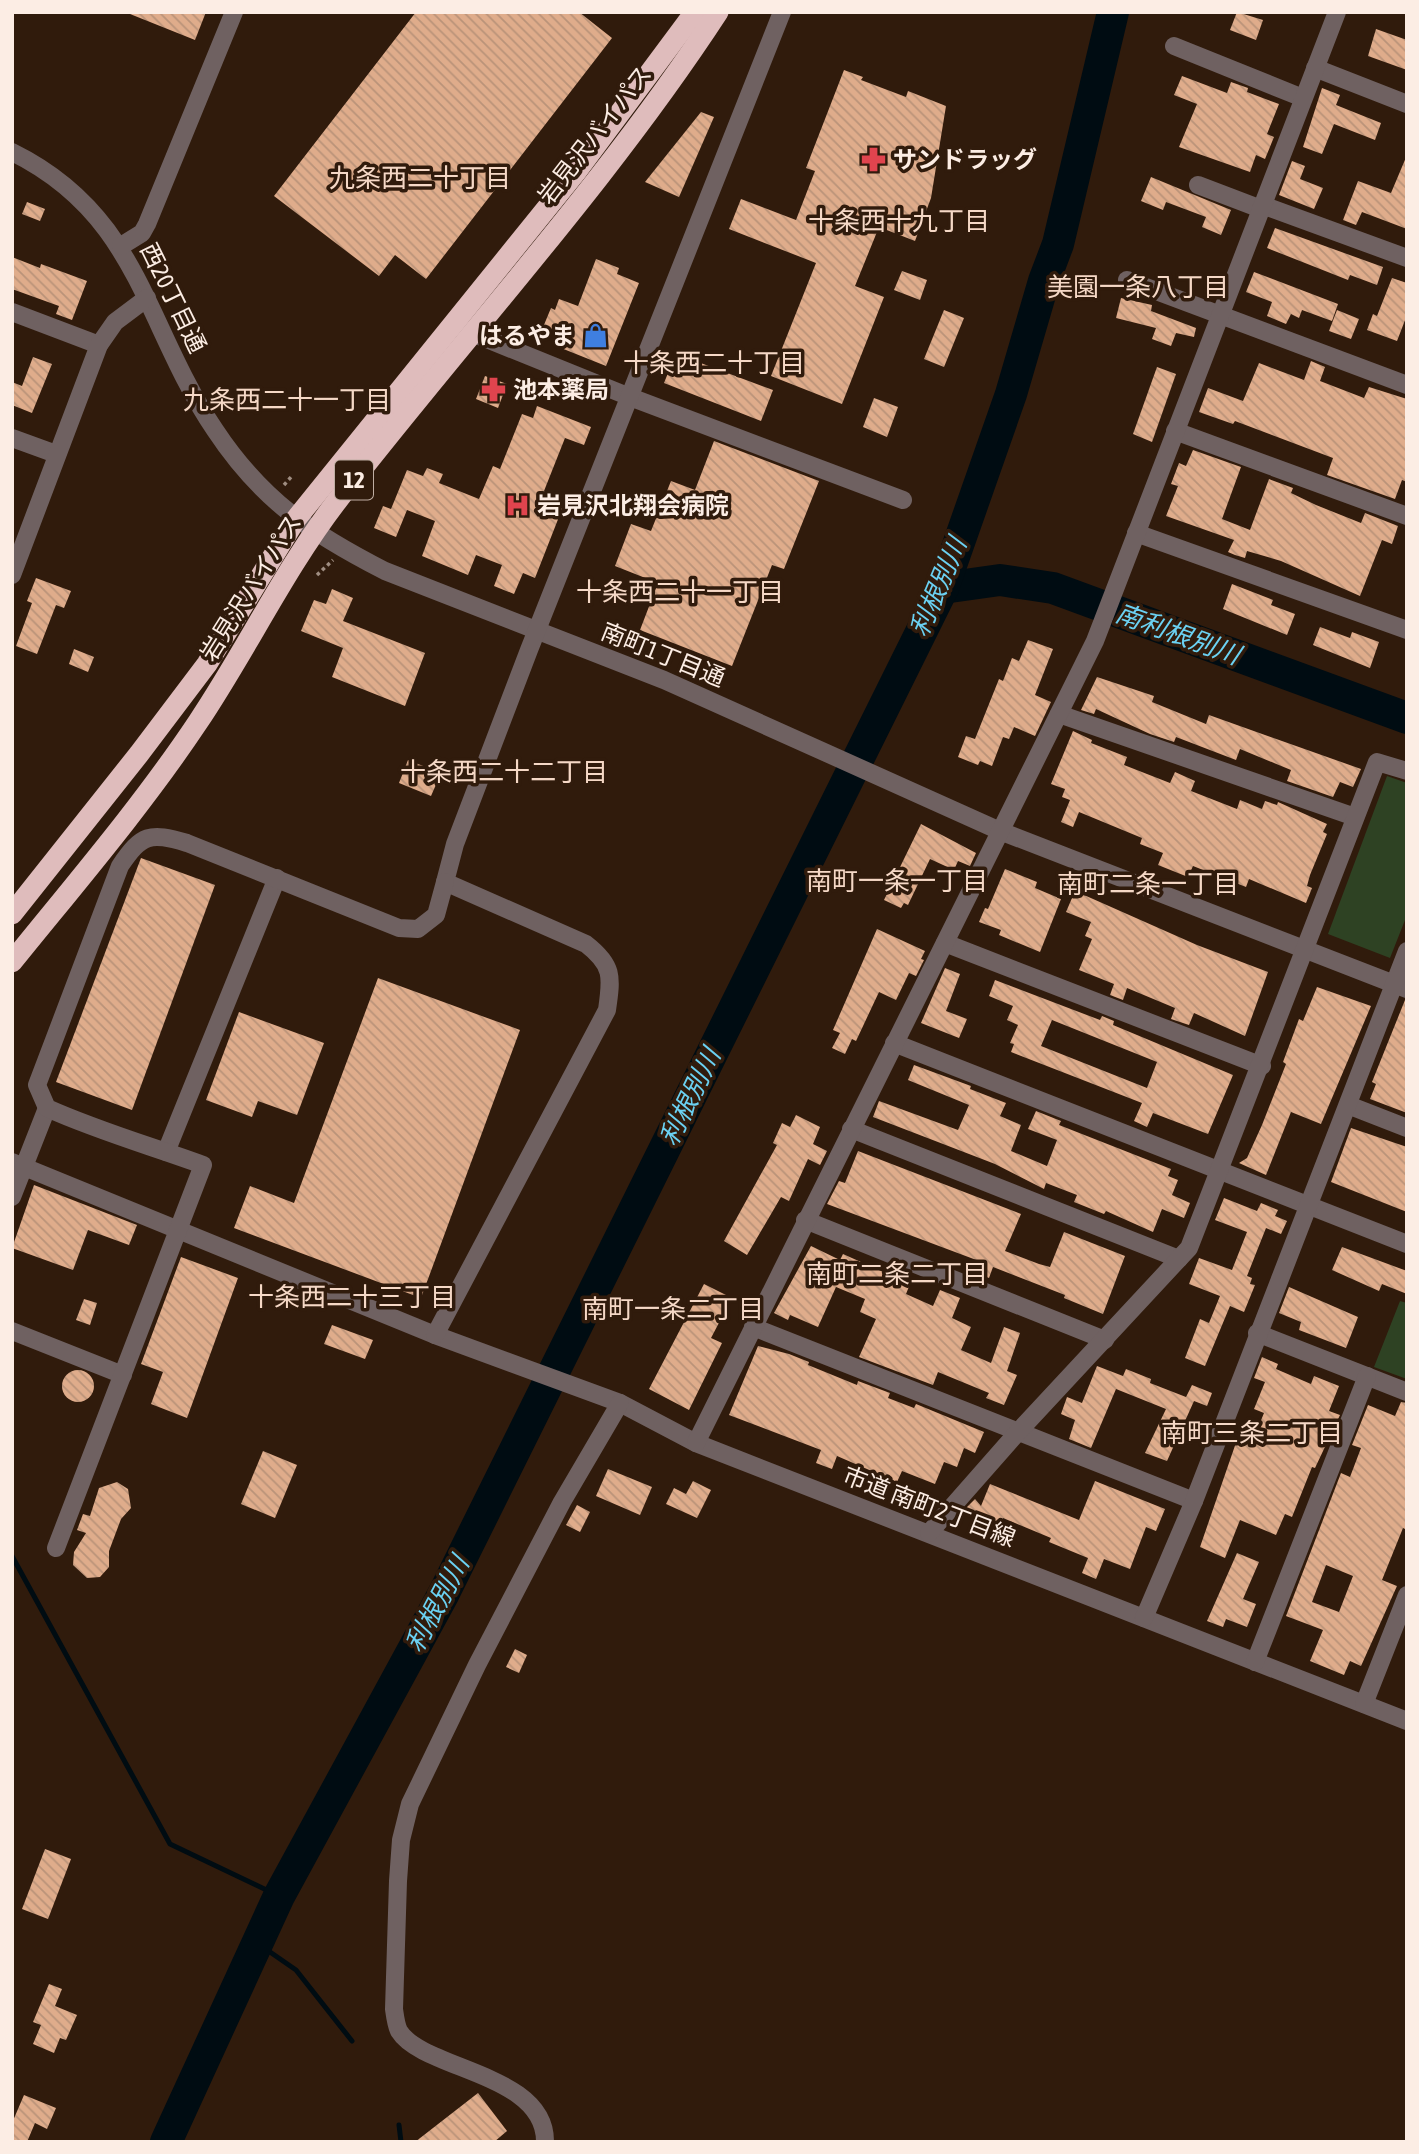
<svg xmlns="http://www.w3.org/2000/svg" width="1419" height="2154" font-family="'Asap Condensed','Noto Sans JP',sans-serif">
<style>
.green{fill:#2e4223}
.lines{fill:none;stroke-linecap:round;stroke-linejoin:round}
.stream{stroke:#000c12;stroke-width:5}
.river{stroke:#000c12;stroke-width:32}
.building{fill:url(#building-back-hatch);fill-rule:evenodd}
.path{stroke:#9f8d81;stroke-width:3.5;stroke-dasharray:3.5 3.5;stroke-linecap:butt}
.minor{stroke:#6f6161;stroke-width:18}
.highway{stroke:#dfbcbc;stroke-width:21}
.labels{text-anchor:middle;stroke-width:7;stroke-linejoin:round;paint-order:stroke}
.shield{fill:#301b0c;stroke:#bfaea3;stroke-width:2}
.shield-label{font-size:23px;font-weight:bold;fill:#fcede4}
.street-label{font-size:24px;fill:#fcede4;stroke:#301b0c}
.poi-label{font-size:24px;font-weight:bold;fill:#fcede4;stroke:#301b0c;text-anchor:start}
.neighbourhood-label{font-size:26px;fill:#f5d8c6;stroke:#301b0c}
.water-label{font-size:26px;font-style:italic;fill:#6bd1f2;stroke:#301b0c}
</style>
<defs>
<pattern id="building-back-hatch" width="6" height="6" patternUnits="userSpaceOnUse" patternTransform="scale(1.75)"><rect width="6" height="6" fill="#dfac8b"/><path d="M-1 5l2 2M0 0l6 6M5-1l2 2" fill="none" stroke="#ba9379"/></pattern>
</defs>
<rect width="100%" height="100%" fill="#301b0c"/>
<g class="green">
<path d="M1387,776L1407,783V915L1390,958L1328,934Z"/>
<path d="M1400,1301L1407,1303V1379L1374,1367Z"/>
</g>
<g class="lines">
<g class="stream">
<path d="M12,1556L170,1844L279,1896"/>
<path d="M257,1943L296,1970L352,2041"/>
<path d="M399,2125L401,2142"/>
</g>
<g class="river">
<path d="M943,588L1000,580L1053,588L1407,718"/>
<path d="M166,2142L279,1896L444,1593L943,588L1011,394L1044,281L1058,244L1113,12"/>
</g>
</g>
<g class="building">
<path d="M125,12H206L195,40Z"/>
<path d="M416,12H579L612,38L426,279L395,255L379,276L274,196Z"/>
<path d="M1237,12L1263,20L1256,40L1230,30Z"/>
<path d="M1376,29L1407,40V70L1368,56Z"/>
<path d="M844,70L863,77L861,80L906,97L908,91L946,106L931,198L915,241L879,227L855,286L884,297L842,404L771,376L816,263L729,229L741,199L796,220L815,171L806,168Z"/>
<path d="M1182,76L1227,93L1231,82L1248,88L1247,92L1279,104L1267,134L1274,137L1265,159L1256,155L1250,172L1179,147L1197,104L1174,95Z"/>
<path d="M1322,88L1340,95L1336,105L1381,123L1375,140L1334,124L1322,154L1303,147Z"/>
<path d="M701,112L714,117L679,197L645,182Z"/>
<path d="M1407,155V229L1362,212L1356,225L1343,220L1358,181L1391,193Z"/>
<path d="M1292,161L1305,166L1300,179L1323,188L1314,209L1279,195Z"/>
<path d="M1151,177L1231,210L1221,235L1202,227L1206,217L1166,202L1163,210L1141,201Z"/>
<path d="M27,202L45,209L40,221L22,214Z"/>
<path d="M1275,228L1383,267L1377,285L1350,275L1348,280L1267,248Z"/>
<path d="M12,257L40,268L41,264L87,281L72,320L56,314L59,306L12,289Z"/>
<path d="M596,259L619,268L617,274L639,283L606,366L561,348L564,341L541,332L551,308L555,310L559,299L578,306Z"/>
<path d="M902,271L927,280L920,300L894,290Z"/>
<path d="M1254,272L1338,304L1332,321L1302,310L1299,318L1291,314L1286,324L1267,316L1272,302L1246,292Z"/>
<path d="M1392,278L1407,283V315L1397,341L1367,330L1373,314L1377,316Z"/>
<path d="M1121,298L1152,305L1151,311L1196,328L1194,337L1176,333L1171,346L1152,339L1156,328L1116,318Z"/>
<path d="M944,310L964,318L944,367L924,359Z"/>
<path d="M1337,310L1359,319L1351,339L1329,331Z"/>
<path d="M682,356L773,390L761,421L664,383L670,368L676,371Z"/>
<path d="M33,357L52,364L32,413L12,405V382L22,386Z"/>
<path d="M1311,361L1325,367L1320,381L1364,398L1369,387L1407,399V482L1402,480L1395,499L1327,475L1333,458L1235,421L1233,424L1199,412L1208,388L1243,401L1259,363L1304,380Z"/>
<path d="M1157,367L1176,374L1152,442L1133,434Z"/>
<path d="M485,376L507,384L498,408L476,399Z"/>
<path d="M874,398L898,407L887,437L863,427Z"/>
<path d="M537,406L591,427L584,445L565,438L544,491L566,499L535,578L523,573L514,594L494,586L502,565L476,555L468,575L422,556L435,521L407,510L396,537L374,528L383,506L391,509L407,470L423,476L427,468L443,474L439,483L479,499L493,466L500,469L522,414L533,418Z"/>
<path d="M714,441L819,481L784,569L772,565L732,666L640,630L658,583L615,566L631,524L651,531L671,481L695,490Z"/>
<path d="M1193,450L1241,467L1222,519L1250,530L1269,479L1293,488L1291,493L1316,505L1361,523L1365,513L1398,526L1392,544L1382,540L1360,596L1281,561L1247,551L1245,558L1235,555L1228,552L1234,540L1166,516L1178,486L1171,484L1179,463L1186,466Z"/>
<path d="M36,578L71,591L64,608L56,605L37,654L16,646L32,603L27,601Z"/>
<path d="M1232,584L1273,600L1271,605L1295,614L1287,635L1223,609Z"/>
<path d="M332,589L353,598L343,621L425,653L405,706L332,677L343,648L301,631L314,600L326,604Z"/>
<path d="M1320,627L1350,638L1352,632L1379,642L1370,668L1313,645Z"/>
<path d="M1028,640L1053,649L1035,695L1051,702L1035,736L1014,727L1009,739L1003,737L992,766L980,761L978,765L958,757L966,736L975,739L999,679L1003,681L1012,658L1019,661Z"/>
<path d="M74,649L94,657L88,672L69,664Z"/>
<path d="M1097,677L1154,696L1152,702L1206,724L1209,715L1361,769L1353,787L1340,782L1333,797L1287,781L1291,770L1240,749L1236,760L1176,737L1174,742L1150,734L1096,709L1094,714L1081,710Z"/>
<path d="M1073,731L1092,740L1091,743L1127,757L1124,765L1170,783L1175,772L1195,781L1191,791L1237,809L1240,800L1262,809L1265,801L1277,805L1278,802L1327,824L1323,832L1327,834L1310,875L1307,886L1312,888L1306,903L1249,879L1246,887L1193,866L1188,877L1158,865L1163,853L1140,844L1142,838L1079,812L1073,827L1061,822L1070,800L1062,797L1065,789L1051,784Z"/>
<path d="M408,760L441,773L431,796L399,783Z"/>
<path d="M921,824L976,853L970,866L958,861L954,870L930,859L908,905L904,903L901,908L884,900Z"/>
<path d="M141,858L215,885L132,1110L56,1082Z"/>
<path d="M1005,869L1037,882L1035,888L1061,899L1040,952L999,935L1001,930L979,922L985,908L988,909Z"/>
<path d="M1075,891L1197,945L1268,972L1245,1036L1194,1013L1189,1025L1171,1019L1175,1008L1127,988L1123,1000L1110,995L1114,984L1079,970L1092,939L1085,936L1091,922L1066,912Z"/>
<path d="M877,929L925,951L921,959L924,960L916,976L909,973L896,1000L879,992L856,1041L852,1039L845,1054L832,1048L840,1033L833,1030Z"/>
<path d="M945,968L960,974L946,1011L967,1019L959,1038L921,1023Z"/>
<path d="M378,978L520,1030L421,1298L234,1228L250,1186L294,1203Z"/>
<path d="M995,980L1100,1020L1102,1016L1114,1021L1113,1025L1233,1075L1208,1134L1153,1113L1147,1127L1134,1121L1142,1103L1011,1052L1014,1044L1010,1043L1018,1025L1007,1020L1013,1006L989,996ZM1052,1020L1157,1062L1147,1088L1041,1046Z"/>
<path d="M1317,987L1371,1006L1321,1124L1291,1112L1266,1175L1239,1163L1247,1158L1262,1125L1286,1064L1283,1062L1299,1019L1303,1021Z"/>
<path d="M1405,1000H1407V1113L1370,1099L1376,1084L1372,1082Z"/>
<path d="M239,1012L324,1043L297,1115L258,1101L252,1117L206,1100Z"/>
<path d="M914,1065L971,1086L970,1089L1006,1103L1000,1116L1021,1125L1011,1151L1047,1166L1057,1140L1028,1129L1036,1111L1061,1121L1059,1125L1171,1169L1168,1176L1178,1180L1172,1195L1190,1203L1184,1218L1162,1209L1153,1232L1106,1211L1104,1214L1074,1202L1077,1195L1046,1183L1044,1189L995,1164L873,1117L879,1101L958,1130L969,1105L908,1080Z"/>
<path d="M796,1115L820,1127L813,1144L827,1151L820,1165L808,1159L789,1201L781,1197L747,1255L724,1241L777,1145L773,1143L782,1123L790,1127Z"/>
<path d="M1351,1128L1407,1147V1212L1331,1182Z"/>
<path d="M858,1151L1021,1214L1005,1251L1039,1264L1050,1267L1064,1232L1125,1256L1103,1314L1064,1298L1065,1295L993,1267L989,1278L975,1272L979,1261L827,1204L839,1181L845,1183Z"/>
<path d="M34,1185L137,1225L129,1245L88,1230L73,1270L12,1248Z"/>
<path d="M1224,1198L1257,1211L1261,1203L1278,1210L1275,1216L1287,1221L1281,1234L1266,1228L1247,1276L1252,1278L1250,1284L1255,1285L1244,1312L1230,1306L1205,1366L1185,1358L1200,1319L1209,1323L1220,1296L1189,1284L1199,1258L1232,1270L1247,1232L1215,1220Z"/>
<path d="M811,1246L840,1260L843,1254L910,1284L906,1294L933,1306L940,1290L960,1298L952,1318L971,1327L961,1350L991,1363L1004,1327L1020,1333L1007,1371L1017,1375L1004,1405L986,1398L989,1393L938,1372L933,1385L859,1357L876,1319L860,1312L865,1299L836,1287L818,1327L790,1315L788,1320L774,1313Z"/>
<path d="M1342,1247L1407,1271V1294L1382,1284L1379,1291L1332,1270Z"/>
<path d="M181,1257L238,1278L187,1418L151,1404L163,1372L141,1364Z"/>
<path d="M704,1284L732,1298L711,1338L722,1343L689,1410L649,1389Z"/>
<path d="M1289,1287L1358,1317L1346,1348L1299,1330L1301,1322L1279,1313Z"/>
<path d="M84,1299L97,1303L90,1325L76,1320Z"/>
<path d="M332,1325L373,1340L365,1359L324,1344Z"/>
<path d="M758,1346L789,1354L809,1362L808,1365L857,1385L858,1381L890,1393L888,1398L914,1408L916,1404L984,1432L975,1453L964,1448L957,1467L944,1462L935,1484L902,1471L897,1482L837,1456L832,1469L816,1463L821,1450L729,1415Z"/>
<path d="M1262,1357L1278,1364L1276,1369L1311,1384L1314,1376L1339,1386L1329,1411L1340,1415L1315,1468L1312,1467L1292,1517L1285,1514L1276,1535L1240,1520L1225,1558L1200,1547L1239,1434L1253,1440L1264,1413L1254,1409L1265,1382L1254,1378Z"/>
<path d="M1097,1366L1123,1376L1126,1369L1151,1379L1150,1383L1186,1397L1192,1385L1212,1393L1207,1406L1194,1401L1167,1461L1145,1453L1166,1409L1116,1389L1091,1448L1069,1439L1075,1420L1061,1414L1067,1397L1082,1403Z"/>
<circle cx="78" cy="1386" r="16"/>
<path d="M1401,1402L1407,1403V1530L1403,1528L1382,1580L1397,1586L1361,1666L1350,1661L1344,1675L1310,1661L1323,1630L1286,1616L1341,1473L1350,1477L1361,1448L1352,1445L1368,1405L1395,1416ZM1326,1565L1353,1576L1339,1612L1312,1602Z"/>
<path d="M263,1451L297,1465L275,1518L241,1504Z"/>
<path d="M608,1469L652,1487L640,1515L596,1496Z"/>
<path d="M693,1481L711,1490L697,1518L666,1504L674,1488L686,1494Z"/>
<path d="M1095,1481L1165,1509L1156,1531L1146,1527L1130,1569L1104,1559L1096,1579L1082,1573L1088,1558L1049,1542L1051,1538L1003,1518L997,1534L974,1524L975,1521L964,1510L975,1499L981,1506L990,1484L1079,1520Z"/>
<path d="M117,1482L128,1489L131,1508L121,1519L109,1551V1567L100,1577L87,1578L73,1565L74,1552L86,1533L77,1530L83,1514L90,1516L99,1488Z"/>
<path d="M577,1505L590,1512L580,1532L566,1525Z"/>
<path d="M1237,1553L1259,1562L1243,1599L1256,1604L1247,1627L1226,1619L1223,1627L1207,1621Z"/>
<path d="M515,1649L527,1655L519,1673L506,1667Z"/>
<path d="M45,1849L71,1859L48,1919L22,1909Z"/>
<path d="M49,1984L62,1989L55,2006L77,2015L66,2040L60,2038L54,2053L33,2044L41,2025L33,2022Z"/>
<path d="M478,2093L507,2131L494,2142H415Z"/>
<path d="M24,2095L56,2108L47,2129L35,2123L27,2142H12V2123Z"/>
</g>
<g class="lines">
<g class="path">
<path d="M284,485L292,476"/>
<path d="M317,575L333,560"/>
</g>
<g class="minor">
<path d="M1174,46L1303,98"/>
<path d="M1315,68L1407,104"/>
<path d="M12,152C140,215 144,325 215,430C262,501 311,533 385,571L664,680L1000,831L1407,989"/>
<path d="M1198,185L1261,209"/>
<path d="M1262,205L1407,258"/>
<path d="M121,246L142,233L147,224L234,12"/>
<path d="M1127,280L1407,385"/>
<path d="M12,312L99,345"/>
<path d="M462,329L630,397L903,500"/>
<path d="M1175,431L1407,516"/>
<path d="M12,438L56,454"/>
<path d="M1136,533L1407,630"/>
<path d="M12,575L99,345L115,322L147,298"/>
<path d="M1059,714L1355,817"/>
<path d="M945,943L1262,1066"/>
<path d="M894,1043L1407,1244"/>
<path d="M1348,1105L1407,1128"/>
<path d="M851,1129L1179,1259"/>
<path d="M166,1152L277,878"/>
<path d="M12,1162L435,1335L620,1403L696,1443L1407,1721"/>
<path d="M12,1197L47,1108"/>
<path d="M805,1220L1105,1340"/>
<path d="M753,1327L1194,1501"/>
<path d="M12,1331L123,1375"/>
<path d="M1257,1333L1407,1392"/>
<path d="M435,1335L607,1010C612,976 613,965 586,944L445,882L455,844L529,650L782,12"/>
<path d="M696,1443L1095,641L1337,12"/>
<path d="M929,1533L1017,1433L1189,1248L1377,762L1407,771"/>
<path d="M56,1548L203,1165C151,1146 98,1131 47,1108L37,1085L120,866C142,834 149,832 187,843L399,928L418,929L436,915L445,882"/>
<path d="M1144,1618L1194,1501L1407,951"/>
<path d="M1255,1662L1367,1376"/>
<path d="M1364,1704L1407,1595"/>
<path d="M545,2142C546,2073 423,2070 399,2031C396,2025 395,2016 394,2009L398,1881L401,1840L410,1804L477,1665L562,1502L620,1403"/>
</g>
<g class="highway">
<path d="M12,914L139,754L207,664L296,519L576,172L695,12"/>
<path d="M12,962C75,884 142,806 198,722C247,649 284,570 337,501C463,338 605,185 718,12"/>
</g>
</g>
<defs>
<symbol id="pharmacy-bare" viewBox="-9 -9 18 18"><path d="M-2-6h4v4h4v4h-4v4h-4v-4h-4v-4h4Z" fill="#e0444e" stroke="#301b0c" stroke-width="2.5" paint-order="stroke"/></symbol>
<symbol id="shop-bare" viewBox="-9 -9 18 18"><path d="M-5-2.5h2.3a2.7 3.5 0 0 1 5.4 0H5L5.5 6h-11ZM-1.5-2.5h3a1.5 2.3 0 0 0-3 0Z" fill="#3f7fe0" stroke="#301b0c" stroke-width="2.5" paint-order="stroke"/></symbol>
<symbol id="hospital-bare" viewBox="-9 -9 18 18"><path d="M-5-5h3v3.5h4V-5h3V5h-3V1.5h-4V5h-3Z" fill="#e0444e" stroke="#301b0c" stroke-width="2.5" paint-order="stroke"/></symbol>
</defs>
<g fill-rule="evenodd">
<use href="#pharmacy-bare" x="856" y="142" width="35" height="35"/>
<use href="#shop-bare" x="578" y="318" width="35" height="35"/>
<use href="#pharmacy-bare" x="476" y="372" width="35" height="35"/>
<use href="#hospital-bare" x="500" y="488" width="35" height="35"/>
</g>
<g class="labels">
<rect class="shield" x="335" y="460.5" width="38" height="39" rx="5"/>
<g class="shield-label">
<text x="354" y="488">12</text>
</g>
<g class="street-label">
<text transform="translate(595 135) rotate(-52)" y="8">岩見沢バイパス</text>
<text transform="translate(173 298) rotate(64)" y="8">西20丁目通</text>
<text transform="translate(251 588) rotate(-58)" y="8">岩見沢バイパス</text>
<text transform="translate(663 655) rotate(22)" y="8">南町1丁目通</text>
<text transform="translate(929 1507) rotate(21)" y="8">市道 南町2丁目線</text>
</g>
<g class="poi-label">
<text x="893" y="168">サンドラッグ</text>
<text x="575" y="344" text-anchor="end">はるやま</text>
<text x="513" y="398">池本薬局</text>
<text x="537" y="514">岩見沢北翔会病院</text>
</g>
<g class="neighbourhood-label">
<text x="420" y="187">九条西二十丁目</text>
<text x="899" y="230">十条西十九丁目</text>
<text x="1138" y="296">美園一条八丁目</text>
<text x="714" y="372">十条西二十丁目</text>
<text x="287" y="409">九条西二十一丁目</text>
<text x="680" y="601">十条西二十一丁目</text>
<text x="504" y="781">十条西二十二丁目</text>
<text x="897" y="890">南町一条一丁目</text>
<text x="1148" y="893">南町二条一丁目</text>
<text x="897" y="1283">南町二条二丁目</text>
<text x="352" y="1306">十条西二十三丁目</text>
<text x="673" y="1318">南町一条二丁目</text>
<text x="1252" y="1442">南町三条二丁目</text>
</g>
<g class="water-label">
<text transform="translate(938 587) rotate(-67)" y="9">利根別川</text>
<text transform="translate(1178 634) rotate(20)" y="9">南利根別川</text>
<text transform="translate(690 1097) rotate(-64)" y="9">利根別川</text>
<text transform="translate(437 1604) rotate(-62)" y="9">利根別川</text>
</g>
</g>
<rect width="1419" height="2154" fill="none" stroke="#fcede4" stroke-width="28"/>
</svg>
